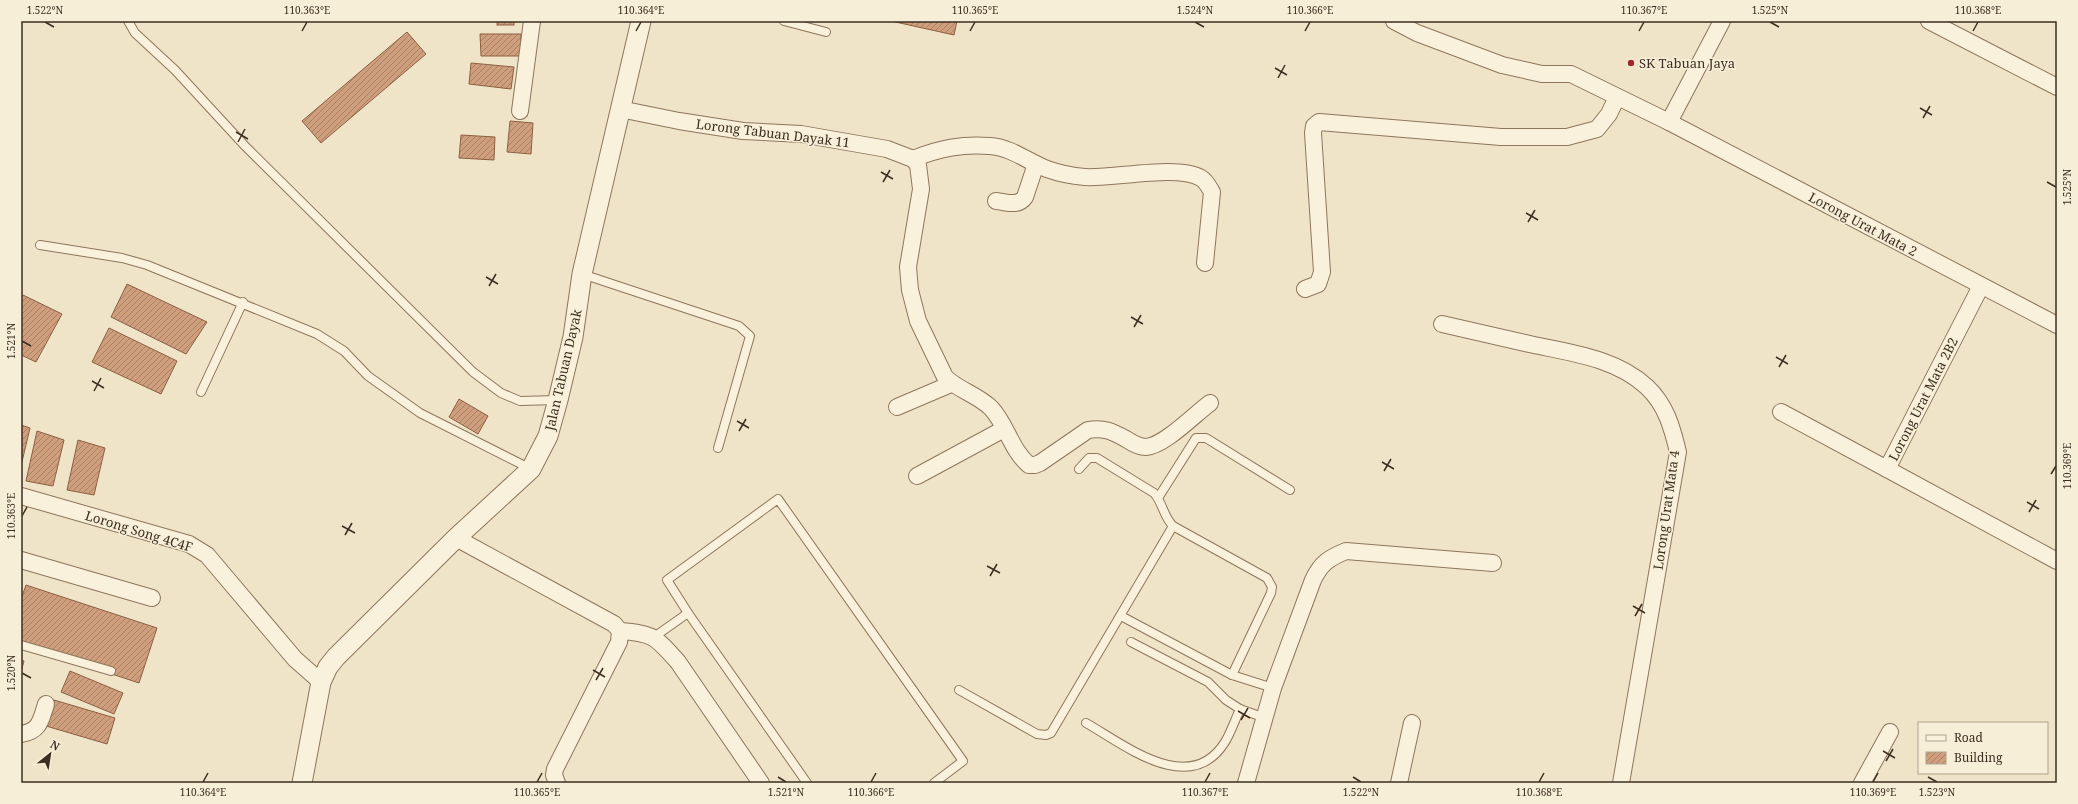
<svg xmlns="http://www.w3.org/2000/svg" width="2078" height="804" font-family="'Noto Serif',serif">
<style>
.building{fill:url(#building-hatch);stroke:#8d5f41}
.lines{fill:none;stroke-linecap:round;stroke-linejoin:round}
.service-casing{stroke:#8d765c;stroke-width:10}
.minor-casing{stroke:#8d765c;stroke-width:18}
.tertiary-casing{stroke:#8d765c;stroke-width:21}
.service{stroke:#faf1dc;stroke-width:8}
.minor{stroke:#faf1dc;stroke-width:16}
.tertiary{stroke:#faf1dc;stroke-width:19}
.ticks{fill:none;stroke:#3d2e20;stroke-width:1.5}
.poi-dot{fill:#9e2a2b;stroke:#f7eed8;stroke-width:1.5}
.labels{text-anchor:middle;stroke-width:3;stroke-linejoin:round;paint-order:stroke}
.poi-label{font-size:13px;fill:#3d2e20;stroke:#f7eed8;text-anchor:start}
.street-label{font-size:13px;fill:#3d2e20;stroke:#f7eed8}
.neatline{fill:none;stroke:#3d2e20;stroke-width:1.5}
.ticks-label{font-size:10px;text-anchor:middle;fill:#3d2e20}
</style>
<defs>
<pattern id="building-hatch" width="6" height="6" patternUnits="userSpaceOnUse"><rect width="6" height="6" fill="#cf9f7d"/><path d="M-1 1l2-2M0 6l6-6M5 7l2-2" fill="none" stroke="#a98266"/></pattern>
</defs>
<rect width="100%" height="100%" fill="#f0e4c8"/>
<g class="building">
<rect x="497" y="21" width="17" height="4"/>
<path d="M891,21H957L954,35Z"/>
<path d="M407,32L426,54L321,143L302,121Z"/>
<path d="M480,34H521V56H481Z"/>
<path d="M471,63L514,67L511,89L469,84Z"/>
<path d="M510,121L533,123L531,154L507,152Z"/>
<path d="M461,135L495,137L494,160L459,158Z"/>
<path d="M127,284L207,322L186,354L111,317Z"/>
<path d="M23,295L62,314L36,362L21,355V299Z"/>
<path d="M109,328L177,361L161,394L92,362Z"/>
<path d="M459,399L488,416L478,434L449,417Z"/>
<path d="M21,425L30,428L21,466Z"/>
<path d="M37,431L64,440L53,486L26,481Z"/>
<path d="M78,440L105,448L94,495L67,490Z"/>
<path d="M26,585L157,628L139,683L21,644V599Z"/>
<path d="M21,660L24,661L21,672Z"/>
<path d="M70,671L123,693L114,714L61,692Z"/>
<path d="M54,700L115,718L107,744L46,726Z"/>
</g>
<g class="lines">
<defs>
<g id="service">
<path d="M128,21L135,33L175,70L245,146L473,372L501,393L520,401L558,400"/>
<path d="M784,21L826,32"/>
<path d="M40,245L122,258L147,265L317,334L344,351L368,376L420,413L531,469"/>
<path d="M582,274L739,326L750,336L718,448"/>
<path d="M201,392L243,302"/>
<path d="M1079,469L1089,458H1097L1154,493C1163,503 1163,516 1173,526L1267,578L1272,587L1271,593L1232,675"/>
<path d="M1158,498L1196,438H1206L1290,490"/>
<path d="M1121,616L1232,675L1273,688"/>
<path d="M654,637L688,613"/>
<path d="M1131,642L1208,682L1226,700L1240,709"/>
<path d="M21,645L111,671"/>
<path d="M959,690L1037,734L1046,735L1051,733L1173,526"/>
<path d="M1086,723C1125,745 1190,798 1225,742C1231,732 1235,720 1240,709L1265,718"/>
<path d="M807,783L688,613L667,580L778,499L963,761L934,783"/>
</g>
<g id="minor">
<path d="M1394,21L1417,33L1502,65L1542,74H1571L1669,122L2057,325"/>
<path d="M1929,21L2057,87"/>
<path d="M620,109L679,121L743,131L801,134L887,149L913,159L918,165L921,189L908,267L910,290L918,321L945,377C958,390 978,395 991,408C1007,425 1011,450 1029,465H1035L1040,463L1088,430C1104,427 1113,432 1126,439C1132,443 1139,447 1146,447C1164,446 1195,414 1210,403"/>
<path d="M520,111L532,21"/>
<path d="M1669,122L1722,21"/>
<path d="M913,159C940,148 962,144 990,146C1010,147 1029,162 1047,169C1058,173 1073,176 1085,177C1114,179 1177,164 1201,178C1206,181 1209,187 1212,192L1205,263"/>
<path d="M996,201C1007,202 1018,207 1025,197L1036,164"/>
<path d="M1981,286L1887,469L2057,561"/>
<path d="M1305,289L1318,284L1322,272L1313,133L1314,126L1319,122L1501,137H1567L1597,129L1609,114L1617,97"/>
<path d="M1442,324C1473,331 1504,338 1534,345C1573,353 1617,359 1647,387C1666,405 1672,427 1678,452L1621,783"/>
<path d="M897,407L951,384"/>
<path d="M1781,412L1887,469"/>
<path d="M917,476L1004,429"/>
<path d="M21,496L189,544L207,555L295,659L321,682"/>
<path d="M456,538L614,624L620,631L619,642L555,769L554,775L557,783"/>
<path d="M21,560L152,598"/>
<path d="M620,631C653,633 656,637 678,662L761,783"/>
<path d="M21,734C40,731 41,720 46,704"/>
<path d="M1246,783L1273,688L1313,580C1321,563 1329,558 1346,551L1493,563"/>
<path d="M1399,783L1412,723"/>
<path d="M1862,783L1890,732"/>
</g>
<path id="tertiary" d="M302,783L321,682L328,667L336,657L456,538L531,469L548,436L558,400L573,337L582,274L641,21"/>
</defs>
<use href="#service" class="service-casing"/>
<use href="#minor" class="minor-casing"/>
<use href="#tertiary" class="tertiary-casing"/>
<use href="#service" class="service"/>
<use href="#minor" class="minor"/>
<use href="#tertiary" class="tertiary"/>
</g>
<path class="ticks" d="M45,22L54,27M1195,22L1204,27M1770,22L1779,27M302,31L307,22M636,31L641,22M970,31L975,22M1305,31L1310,22M1639,31L1644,22M1973,31L1978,22M1275,68L1287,75M1278,78L1285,65M1920,108L1932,115M1923,118L1930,106M236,132L248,139M238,142L245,129M881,172L893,179M883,182L890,170M2047,182L2056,187M1526,213L1538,220M1528,222L1535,210M486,277L498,284M489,286L496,274M1131,317L1143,324M1134,327L1141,315M22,341L31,346M1776,357L1788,364M1779,367L1786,355M92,381L104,388M94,391L101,378M737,421L749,428M739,431L746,419M1382,462L1394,469M1384,471L1391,459M2051,474L2056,466M2027,502L2039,509M2029,512L2036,500M22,516L27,507M342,526L355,533M345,535L352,523M987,566L1000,573M990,576L997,564M1633,606L1645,613M1635,616L1642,604M593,670L605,677M22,673L31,678M596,680L603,668M1238,711L1250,718M1241,720L1248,708M1883,751L1895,758M1886,761L1893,749M778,777L786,782M1353,777L1361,782M1928,777L1937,782M203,782L208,773M537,782L542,773M871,782L876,773M1205,782L1210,773M1539,782L1544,773M1873,782L1878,773"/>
<circle class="poi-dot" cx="1631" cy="63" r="4"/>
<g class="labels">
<g class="poi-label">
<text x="1639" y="68">SK Tabuan Jaya</text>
</g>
<g class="street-label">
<text transform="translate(773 133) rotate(7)" y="5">Lorong Tabuan Dayak 11</text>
<text transform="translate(1863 224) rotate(28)" y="5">Lorong Urat Mata 2</text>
<text transform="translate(563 370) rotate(-77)" y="5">Jalan Tabuan Dayak</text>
<text transform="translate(1923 399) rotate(-63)" y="5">Lorong Urat Mata 2B2</text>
<text transform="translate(1666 510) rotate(-82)" y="5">Lorong Urat Mata 4</text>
<text transform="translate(139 531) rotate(17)" y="5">Lorong Song 4C4F</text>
</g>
</g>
<rect width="2078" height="804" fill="none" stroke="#f7eed8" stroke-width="44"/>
<rect x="1918" y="722" width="130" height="52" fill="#f7eed8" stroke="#ada18e"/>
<rect x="1926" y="735" width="20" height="6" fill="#faf1dc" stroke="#ada18e"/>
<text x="1954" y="742" font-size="12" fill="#3d2e20">Road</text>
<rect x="1926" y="752" width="20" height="12" fill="url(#building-hatch)" stroke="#ada18e"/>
<text x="1954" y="762" font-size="12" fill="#3d2e20">Building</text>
<g transform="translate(50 754) rotate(30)" stroke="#f7eed8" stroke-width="3" paint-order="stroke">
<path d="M0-3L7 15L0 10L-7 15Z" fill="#3d2e20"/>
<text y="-6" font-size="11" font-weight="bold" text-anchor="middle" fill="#3d2e20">N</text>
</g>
<rect x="22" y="22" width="2034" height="760" class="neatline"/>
<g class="ticks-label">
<text x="45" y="14">1.522°N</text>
<text x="307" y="14">110.363°E</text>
<text x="641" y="14">110.364°E</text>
<text x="975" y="14">110.365°E</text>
<text x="1195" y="14">1.524°N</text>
<text x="1310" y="14">110.366°E</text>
<text x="1644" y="14">110.367°E</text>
<text x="1770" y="14">1.525°N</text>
<text x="1978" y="14">110.368°E</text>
<text transform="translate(2067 187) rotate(-90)" y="4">1.525°N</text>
<text transform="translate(11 341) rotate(-90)" y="4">1.521°N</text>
<text transform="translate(2067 466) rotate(-90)" y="4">110.369°E</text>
<text transform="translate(11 516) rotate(-90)" y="4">110.363°E</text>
<text transform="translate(11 673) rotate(-90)" y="4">1.520°N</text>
<text x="203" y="796">110.364°E</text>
<text x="537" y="796">110.365°E</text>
<text x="786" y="796">1.521°N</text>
<text x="871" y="796">110.366°E</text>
<text x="1205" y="796">110.367°E</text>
<text x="1361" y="796">1.522°N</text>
<text x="1539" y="796">110.368°E</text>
<text x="1873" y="796">110.369°E</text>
<text x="1937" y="796">1.523°N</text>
</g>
</svg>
